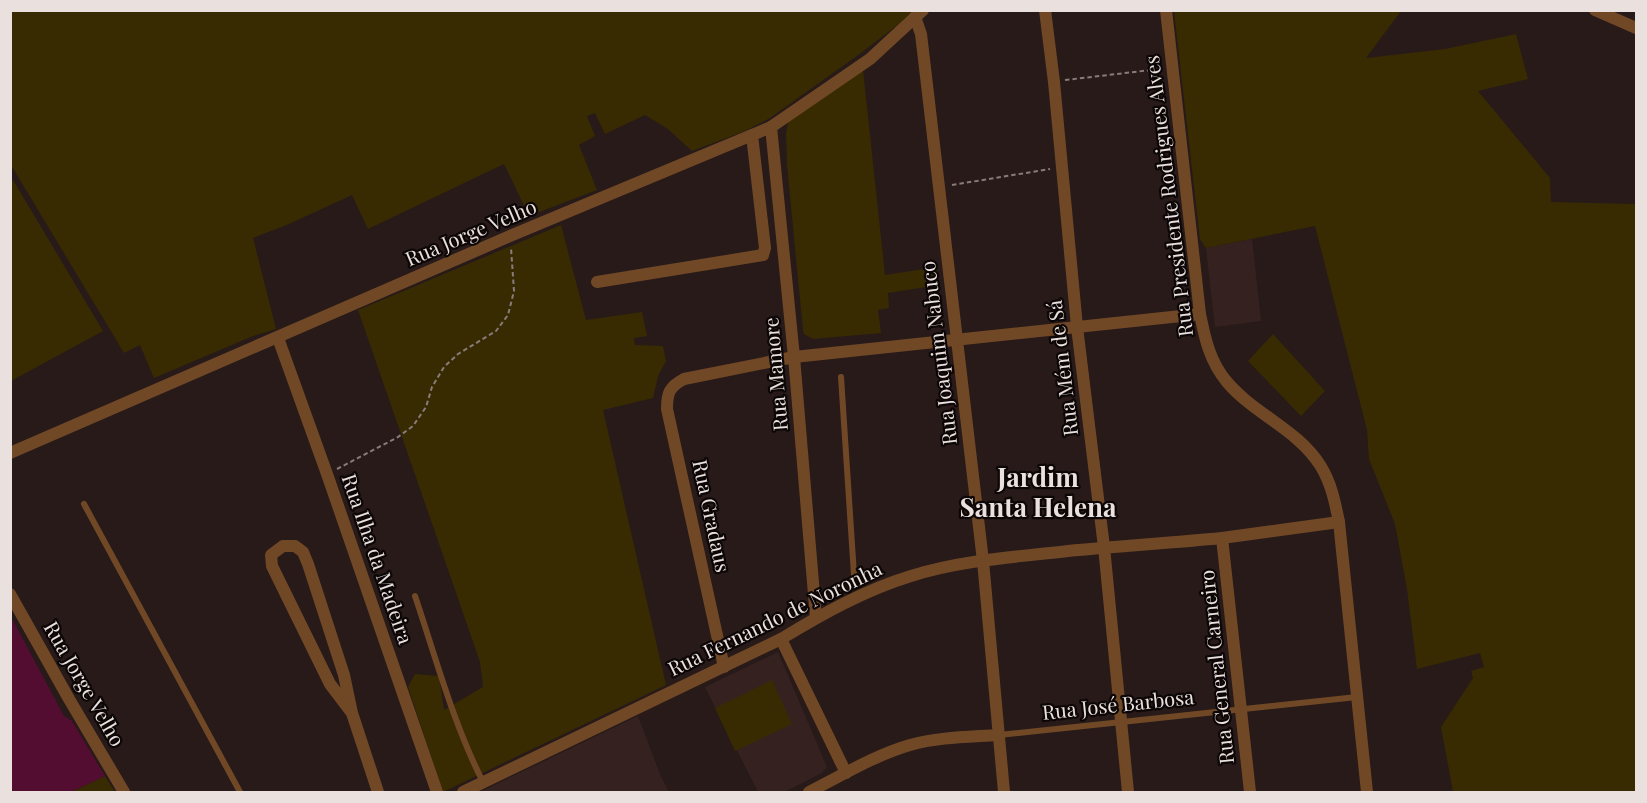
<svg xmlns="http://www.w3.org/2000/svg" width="1647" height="803" font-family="'Playfair Display',serif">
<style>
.built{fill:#352220}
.green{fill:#382b02}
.building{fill:#520d31}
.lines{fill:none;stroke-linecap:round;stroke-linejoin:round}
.path{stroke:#877c7a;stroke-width:2;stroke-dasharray:4.5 3;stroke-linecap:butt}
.lane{stroke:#714826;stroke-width:6}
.street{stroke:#714826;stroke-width:12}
.labels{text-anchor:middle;stroke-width:4.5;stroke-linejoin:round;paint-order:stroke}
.street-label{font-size:20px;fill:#eae1df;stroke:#0c0706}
.district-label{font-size:26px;font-weight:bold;fill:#eae1df;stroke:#0c0706}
</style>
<rect width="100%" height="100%" fill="#271a19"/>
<g class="built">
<path d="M1252,239L1261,321L1215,327L1206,248Z"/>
<path d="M778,652L827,767L822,773L784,792H758L705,687Z"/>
<path d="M638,716L661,777L669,792H480Z"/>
</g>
<g class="green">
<path d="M11,11H913L900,23L861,53L770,118L745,131L692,151L668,129L645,115L605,134L595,113L587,116L595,136L579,145L597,190L529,216L504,164L368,229L352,195L289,224L253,238L276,329L253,336L154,378L140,345L124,353L11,165Z"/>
<path d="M1174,11H1401L1366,58L1445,49L1516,34L1528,79L1478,91L1550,178L1551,202L1636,204V792H1453L1441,727L1473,678L1471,671L1484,667L1480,653L1417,669L1407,589L1395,524L1369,459L1367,430L1315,226L1206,248L1200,239Z"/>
<path d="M863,70L885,275L937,267L939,285L888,293L889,308L878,310L881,333L813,339L804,334L803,330L787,165L786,133L788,123L792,118Z"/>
<path d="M13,180L103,331L11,381L10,181Z"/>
<path d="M561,225L586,320L642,312L647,336L634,338L635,345L663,346L666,361L658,376L653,398L603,410L666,685L443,792L408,687L415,674L439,676L444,710L483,687L480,662L358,310Z"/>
<path d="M1273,334L1325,391L1301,416L1248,361Z"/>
<path d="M772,680L792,724L735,751L715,708Z"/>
<path d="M105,776L115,792H71Z"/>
</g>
<path class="building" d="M10,615L64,716L72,721L105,776L71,792H10Z"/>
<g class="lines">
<g class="path">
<path d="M1065,80L1160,69"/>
<path d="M952,185L1050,169"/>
<path d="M337,469L398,437L413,426L426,407L432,387L444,367L458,354L496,331L508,315L514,291L511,248"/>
</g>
<g class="lane">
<path d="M841,377L854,575"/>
<path d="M84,504L240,792"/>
<path d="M415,596C436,658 453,723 483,782"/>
<path d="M999,735L1357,697"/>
</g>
<g class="street">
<path d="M1045,10L1054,82L1077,327L1104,547L1128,792"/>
<path d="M1166,10L1200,314C1205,339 1210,362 1227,382C1254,414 1297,429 1320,465C1331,482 1335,502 1339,522L1367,792"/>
<path d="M1595,10L1636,28"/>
<path d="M915,17L921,34L983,561L1004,792"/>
<path d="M771,127L794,357L816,618"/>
<path d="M597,282L763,255L765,248L752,135"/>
<path d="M278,338L327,474L437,792"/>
<path d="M10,453L510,236L771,127L870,59L923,10"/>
<path d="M1222,538L1250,792"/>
<path d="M10,594L69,699L124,792"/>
<path d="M781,639L846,773"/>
<path d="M724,667L667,409C667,393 669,387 684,379L794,357L1200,314"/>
<path d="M352,713L330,684L272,566L271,555L283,546H295L303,552L308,564L344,675L352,713L378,792"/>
<path d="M463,792L781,639C822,614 865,590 911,576C962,560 1016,557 1068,551C1119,546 1171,543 1222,538C1261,533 1300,527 1339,522"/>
<path d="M809,792C841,776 875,755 910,745C938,737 969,737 998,735"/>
</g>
</g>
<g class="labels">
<g class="street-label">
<text transform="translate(1169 196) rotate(-97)" y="7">Rua Presidente Rodrigues Alves</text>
<text transform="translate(471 233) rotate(-23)" y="7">Rua Jorge Velho</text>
<text transform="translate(939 353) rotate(-97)" y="7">Rua Joaquim Nabuco</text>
<text transform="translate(1063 368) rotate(-97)" y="7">Rua Mém de Sá</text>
<text transform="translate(776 374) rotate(-95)" y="7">Rua Mamore</text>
<text transform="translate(711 516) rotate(78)" y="7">Rua Gradaus</text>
<text transform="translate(377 559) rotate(71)" y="7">Rua Ilha da Madeira</text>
<text transform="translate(775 619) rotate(-26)" y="7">Rua Fernando de Noronha</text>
<text transform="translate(1217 667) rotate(-96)" y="7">Rua General Carneiro</text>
<text transform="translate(84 684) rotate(60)" y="7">Rua Jorge Velho</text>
<text transform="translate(1118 705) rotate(-6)" y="7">Rua José Barbosa</text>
</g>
<g class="district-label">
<text x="1038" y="487">Jardim<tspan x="1038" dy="30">Santa Helena</tspan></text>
</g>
</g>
<rect width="1647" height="803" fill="none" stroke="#eae1df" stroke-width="24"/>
</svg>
